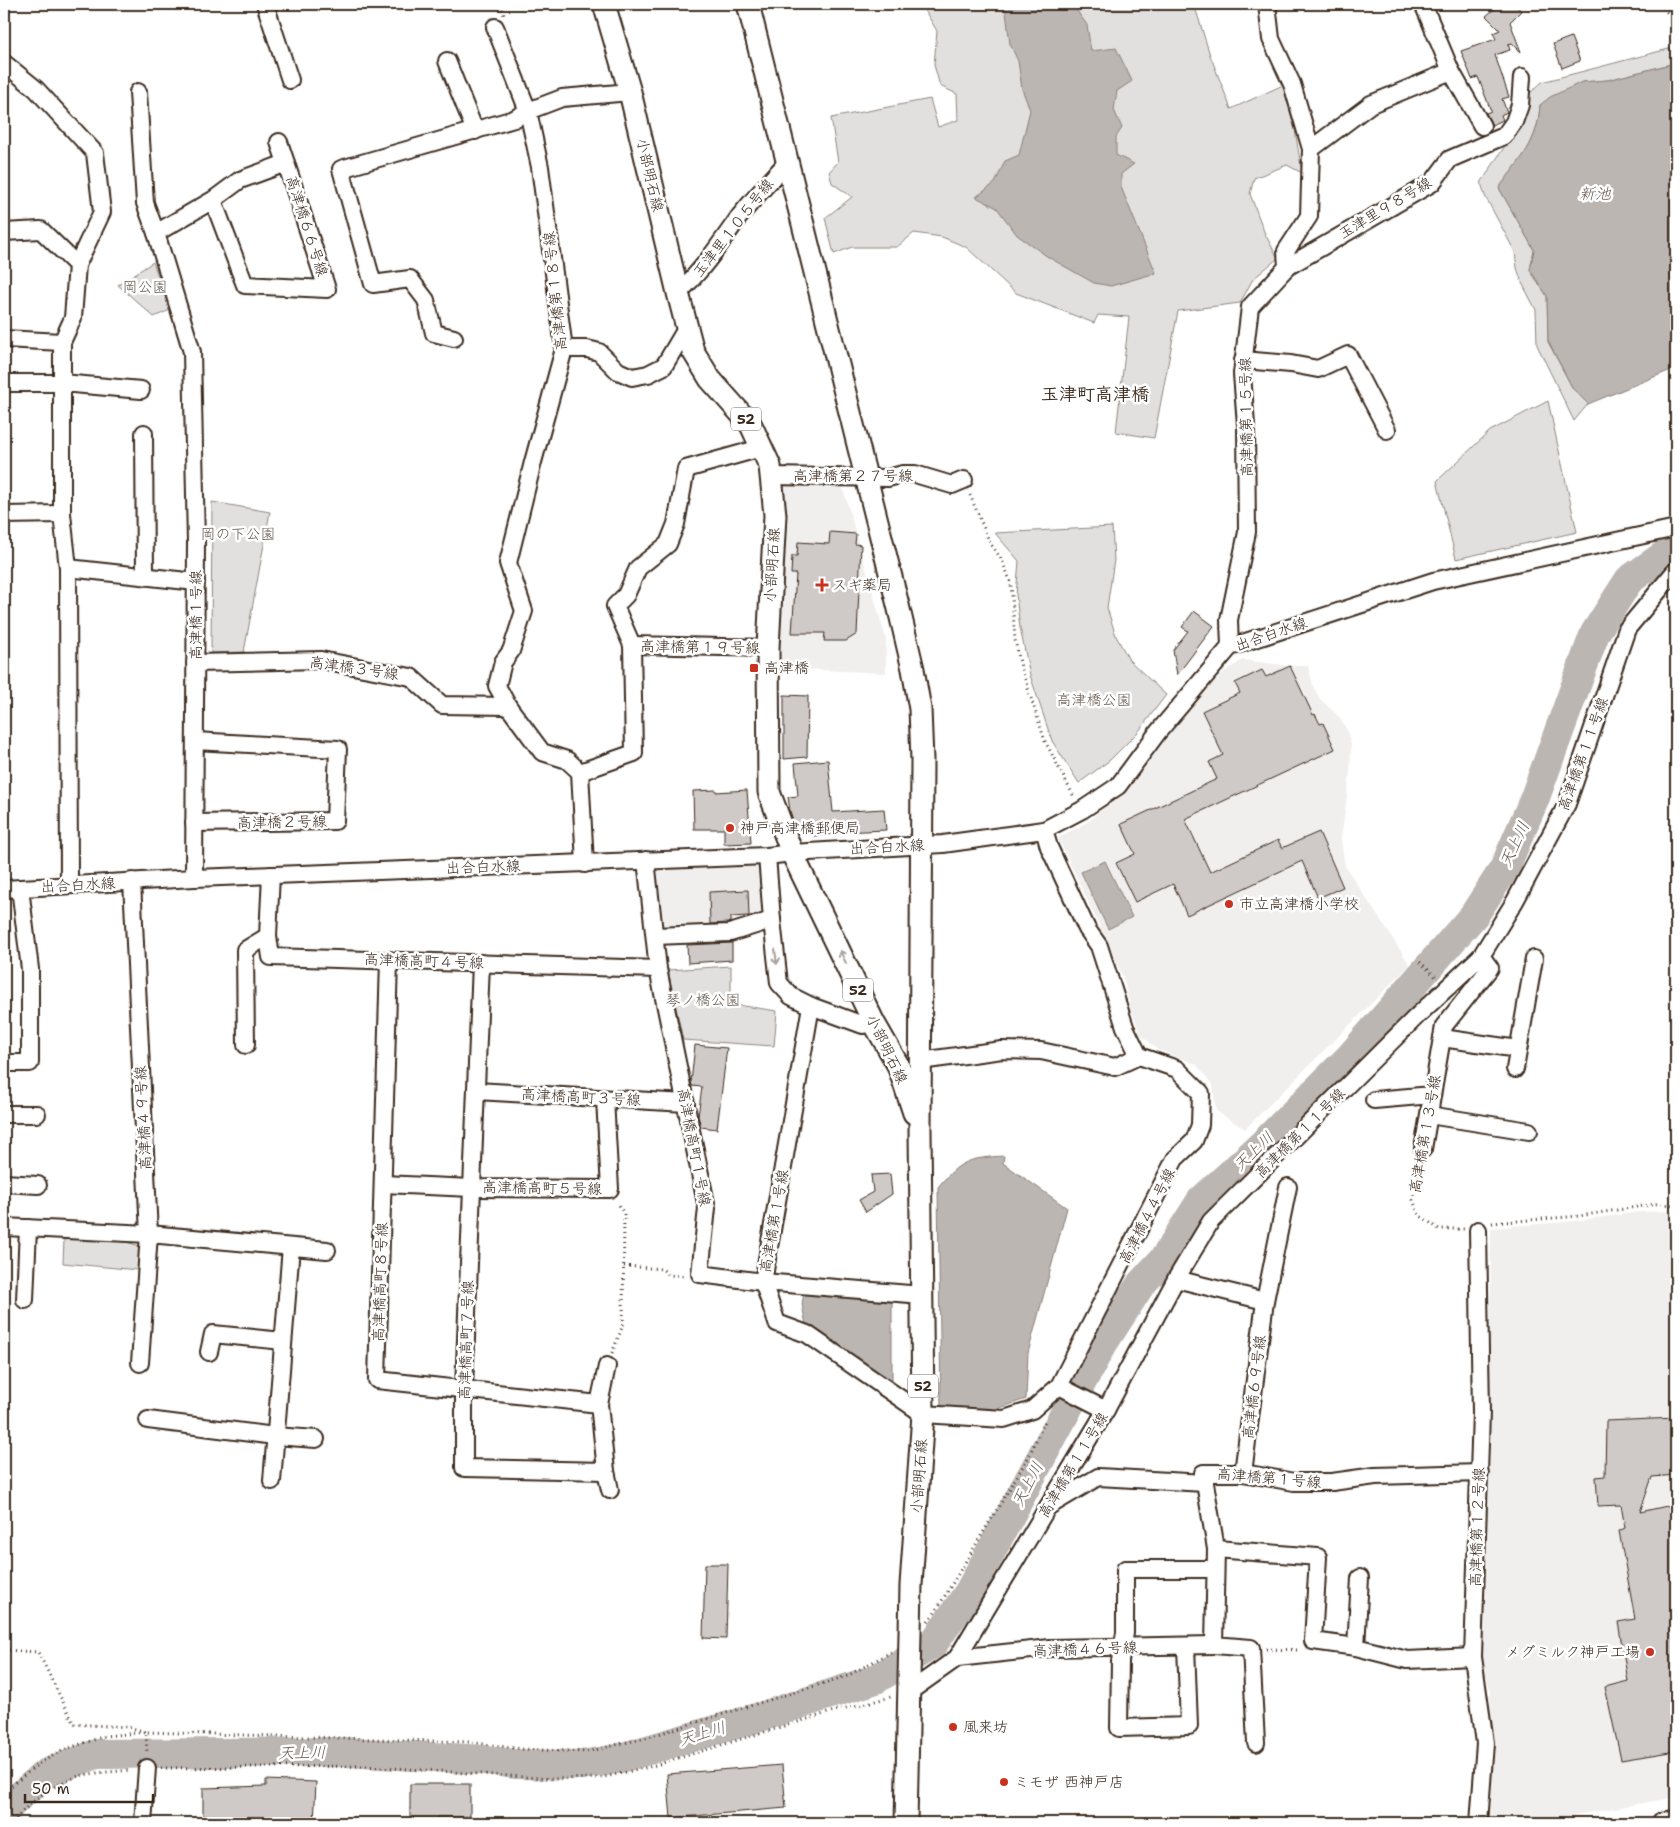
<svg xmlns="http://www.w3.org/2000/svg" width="1680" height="1827" font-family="'Shantell Sans','Klee One',sans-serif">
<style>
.built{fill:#f1efee}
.green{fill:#e2e0de;stroke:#8e857e}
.water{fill:#bcb6b3;stroke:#887e77}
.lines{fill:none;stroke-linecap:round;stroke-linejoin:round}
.river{stroke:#bcb6b3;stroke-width:30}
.building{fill:#cfcac7;stroke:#3b2a1e}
.minor-casing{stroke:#3b2a1e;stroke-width:20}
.major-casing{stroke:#3b2a1e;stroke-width:25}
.path{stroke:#3b2a1e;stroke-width:3;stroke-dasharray:1 4;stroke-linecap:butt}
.minor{stroke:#fff;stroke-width:16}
.major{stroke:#fff;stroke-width:21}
.oneway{stroke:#a79f9a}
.poi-dot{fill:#c8321e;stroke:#fff;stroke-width:2}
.labels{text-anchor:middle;stroke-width:5;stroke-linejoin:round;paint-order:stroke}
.shield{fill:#fff;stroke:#766a62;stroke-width:1}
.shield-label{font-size:14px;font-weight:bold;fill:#3b2a1e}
.street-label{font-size:15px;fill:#3b2a1e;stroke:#fff}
.park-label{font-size:15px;fill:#65584e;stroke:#fff}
.poi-label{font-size:15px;fill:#3b2a1e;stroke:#fff;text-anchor:start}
.water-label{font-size:16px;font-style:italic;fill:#685b52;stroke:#fff}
.quarter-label{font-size:18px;font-weight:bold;fill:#3b2a1e;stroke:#fff}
</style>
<rect width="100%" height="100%" fill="#fff"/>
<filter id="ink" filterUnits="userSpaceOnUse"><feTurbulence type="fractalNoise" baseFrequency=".02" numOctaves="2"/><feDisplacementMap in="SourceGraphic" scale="10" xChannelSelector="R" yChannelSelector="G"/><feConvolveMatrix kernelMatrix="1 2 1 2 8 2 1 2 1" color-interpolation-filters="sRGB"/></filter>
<g filter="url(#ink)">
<g class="built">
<path d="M840,478L886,639V673L779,668L784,530L781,480Z"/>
<path d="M1243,660L1290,666H1308L1314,688L1320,699L1339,717L1347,730L1351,745L1350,774L1341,839L1345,866L1410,965L1245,1129L1216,1111L1213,1085L1196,1064L1158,1050L1141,1035L1130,1007L1123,977L1058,838L1089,821L1138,776L1194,702L1224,672Z"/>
<path d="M764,864L769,912L736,923L659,928L654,876L665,867Z"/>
<path d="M1676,1211V1797L1531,1823H1484L1491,1745L1490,1690L1481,1658L1476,1588L1489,1462L1491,1228L1575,1221L1639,1212Z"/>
</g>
<g class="green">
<path d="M921,4H1194L1210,55L1231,109L1283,85L1295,130L1302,173L1287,165L1254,178L1250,194L1265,234L1278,258L1253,279L1240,303L1178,311L1154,438L1116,432L1129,317L1098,315L1094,323L1016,293L966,247L942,237L914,233L897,247H852L834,254L825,218L852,197L832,183L829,172L838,162L831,118L930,99L938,127L958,120L957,94L940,86L934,65L937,31Z"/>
<path d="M1676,47V65L1671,64L1608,80L1582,82L1540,105C1538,143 1521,158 1499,188L1534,250L1530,270L1547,296L1548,342L1573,389L1588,404L1574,421L1537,345L1536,310L1522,283L1517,268L1515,252L1485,196L1481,183L1510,138L1527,96L1542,82Z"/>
<path d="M153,262L170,310L154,317L118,285Z"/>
<path d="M1548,401L1577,532L1456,559L1437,481L1490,431Z"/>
<path d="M212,502L270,512L244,652L211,653Z"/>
<path d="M1112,527L1114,560L1107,608L1116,636L1129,660L1166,695L1138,732L1110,760L1079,783L1052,741L1030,675L1020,628L1016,595L1019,561L995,533Z"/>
<path d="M731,966V1004L777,1011L774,1046L683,1040L668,970Z"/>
<path d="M91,1237L119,1240L140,1246L138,1270L63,1263L64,1239Z"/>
</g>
<g class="water">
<path d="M1005,4H1072L1087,25L1091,51L1116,48L1132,81L1117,91L1114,110L1122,128L1116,137V155L1134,164L1121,174V187L1156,273L1111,286L1094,283L1048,257L1017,235L997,208L976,197L995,183L1005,161L1019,155L1030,110L1022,89L1018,61L1010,44Z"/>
<path d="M1671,64L1676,65V368L1588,404L1573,389L1548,341L1547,296L1530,270L1534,250L1499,188C1521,158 1538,143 1540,105L1550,97L1582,82L1608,80Z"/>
<path d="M1105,861L1132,917L1108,929L1081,872Z"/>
<path d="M1004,1156L1003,1163L1067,1208L1028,1353L1026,1399L994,1410H941L938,1187C960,1160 970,1158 1004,1156Z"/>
<path d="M804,1293L892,1302V1383L806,1325L802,1304Z"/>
</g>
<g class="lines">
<path class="river" d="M4,1813L13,1802L45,1774L96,1754L345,1752L485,1760L515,1764L582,1765L617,1759L760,1717L876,1679L933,1644L969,1592L1100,1348L1141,1284L1164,1259L1201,1201L1264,1143L1350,1057L1474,915L1504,869L1534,800L1595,633L1629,580L1676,547"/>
</g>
<g class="building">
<path d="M1500,4H1515L1521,11L1510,22L1521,52L1512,43L1508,44L1510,50L1495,55L1509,97L1502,99L1507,112L1501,115L1503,120L1492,125L1486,113L1491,111L1478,77L1472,79L1461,51L1496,39L1493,33L1500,30L1486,16Z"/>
<path d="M1571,37L1580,61L1562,68L1553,44Z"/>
<path d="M830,532L856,534L855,544L861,545L857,634L846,641H824L825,633H792L796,574H791L792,556H797L798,542L829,544Z"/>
<path d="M1194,611L1214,626L1177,675L1173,650L1188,631L1182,627Z"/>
<path d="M1290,666L1313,715L1315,714L1320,724L1323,723L1335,749L1185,819L1210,872L1278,840L1282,848L1319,832L1343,887L1318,898L1302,861L1187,915L1173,884L1135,902L1116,863L1135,854L1121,824L1217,779L1209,762L1223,755L1202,711L1240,693L1235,683L1262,670L1266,677Z"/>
<path d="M784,695L808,696L807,757L784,759Z"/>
<path d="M828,760L833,812L884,809L886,830L843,832V833L814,836L794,823L790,811L788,797L798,796L795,763Z"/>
<path d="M716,790V792L747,790L751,843L724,844V829H694L693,791Z"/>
<path d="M748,890L749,916L731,917V922L728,923L710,924L709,892Z"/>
<path d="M732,943V960L688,963L687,945Z"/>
<path d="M695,1045L727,1048L717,1129L701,1127L698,1116L702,1087L692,1086L691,1082Z"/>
<path d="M890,1174L892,1194L866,1212L859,1200L873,1192L871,1175Z"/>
<path d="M1676,1418V1475L1652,1477L1640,1512L1676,1504V1751L1621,1760L1605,1687L1628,1681L1618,1622L1635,1619L1619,1531L1625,1528L1621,1505L1598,1506L1596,1477L1605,1476L1606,1421Z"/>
<path d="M705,1564H728L726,1639L703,1638Z"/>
<path d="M782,1765L786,1808L671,1818L667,1774Z"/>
<path d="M266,1780L316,1782L314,1823H264V1822L203,1818V1788L266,1786Z"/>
<path d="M410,1784H470V1817H437V1823H410Z"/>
</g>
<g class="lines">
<defs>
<g id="minor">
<path d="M265,4L290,80"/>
<path d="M1423,4L1451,71"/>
<path d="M495,27L528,111L540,167L564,349L533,462L508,563L524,611L511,651L503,662L497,686L508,706"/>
<path d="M447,61L475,131"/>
<path d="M4,63L36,89L95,153L102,212L77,265L73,318L62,342V514L68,568L69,885"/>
<path d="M138,92L145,203L156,233"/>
<path d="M279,142L286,163"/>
<path d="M1311,149L1371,104L1451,71L1482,126"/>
<path d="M4,232L41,230L77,265"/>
<path d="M1287,267L1432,183L1450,159L1504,136L1514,122L1520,105L1522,77"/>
<path d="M678,293C702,271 720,244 739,217C754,198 772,179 788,161"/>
<path d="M454,338L434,333L426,300L410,279L373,284L341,169L514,119L528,111L562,98L630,92"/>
<path d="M4,339L62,342"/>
<path d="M564,349H587L599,352L618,371L632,377L648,374L664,366L687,327"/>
<path d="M1243,360L1291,364L1318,369L1348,355L1387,430"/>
<path d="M10,383H62L141,390"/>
<path d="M144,433L145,576"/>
<path d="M771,476L888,478L903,474H915L952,485L964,480"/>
<path d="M4,515L62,514"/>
<path d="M68,568L196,582"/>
<path d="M632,645L768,648"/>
<path d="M1230,647L1229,620L1247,532L1246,425L1242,374L1250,307L1287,267L1286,251L1309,216L1311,149L1292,84L1271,39L1267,4"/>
<path d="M195,663L321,660L411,677L442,705L508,706L542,752L567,760L580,772L585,864"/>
<path d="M580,772L634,753L632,645L615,606L626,595L638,568L668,544L676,524L686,469L761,448"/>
<path d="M194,823L335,821L338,749L195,741"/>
<path d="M767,856L772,920L779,983L791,996L811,1006L863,1025L874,1023"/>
<path d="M646,860L658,969L707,1208L700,1274L763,1282L922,1295"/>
<path d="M271,875L268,936L271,957L658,969"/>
<path d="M194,878L196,543L192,352L156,233L213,200L240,180L286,163L327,289L245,285L213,200"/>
<path d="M4,889L194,878L767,856L792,853L943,844L1044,830L1082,810L1118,786L1158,732L1230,647L1433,581L1676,528"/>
<path d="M655,936L730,933L772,920"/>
<path d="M389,960L377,1380L599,1404"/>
<path d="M481,963L464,1389V1468L606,1471L599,1404L607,1366"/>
<path d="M811,1006L763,1282L777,1323L807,1334L923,1414L1004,1419L1032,1410L1059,1386L1175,1159L1194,1141L1200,1125L1201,1093L1177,1069L1139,1056L1125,1027L1099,946L1087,929L1049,847L1044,830"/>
<path d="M1442,1038L1518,1049"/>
<path d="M246,1045L245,950L268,936"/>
<path d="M920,1061L1002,1050L1041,1051L1115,1067L1139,1056"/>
<path d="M4,1063H30V969L20,888"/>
<path d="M1515,1069L1534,959"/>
<path d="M476,1091L686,1103"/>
<path d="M1374,1100L1432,1095"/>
<path d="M4,1114H37"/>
<path d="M1429,1115L1529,1131"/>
<path d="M1423,1149L1444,1026L1490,968L1481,956"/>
<path d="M4,1183L38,1185"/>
<path d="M383,1184L472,1188L610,1189L605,1099"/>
<path d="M4,1227L149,1234L132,881"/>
<path d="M1478,1230L1481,1412L1473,1657L1485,1743L1479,1823"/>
<path d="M1176,1279L1265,1301L1288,1187"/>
<path d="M25,1300L28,1228"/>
<path d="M209,1352L213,1334L283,1341"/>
<path d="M140,1363L149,1234L327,1250"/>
<path d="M1059,1386L1106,1410"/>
<path d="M148,1420L275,1436L316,1439"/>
<path d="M606,1471L610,1490"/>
<path d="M1243,1473L1265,1301"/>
<path d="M272,1481L291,1247"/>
<path d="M1205,1483L1216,1549L1214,1645L1251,1648L1256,1743"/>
<path d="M1051,1505L1098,1477L1205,1483L1203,1473H1243L1294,1482H1332L1375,1476L1480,1473"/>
<path d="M1216,1549L1318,1557L1313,1641L1356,1647L1407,1660L1473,1657"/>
<path d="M1186,1646L1189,1726L1119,1728L1120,1661L1125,1633V1569H1215"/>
<path d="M1356,1647L1360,1578"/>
<path d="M957,1658L1050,1648L1214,1645"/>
<path d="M909,1692L957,1658L1106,1410L1176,1279L1211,1221L1417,1016L1481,956L1515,901L1567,804L1627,629L1676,570"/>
<path d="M143,1823L147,1768"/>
</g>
<g id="major">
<path d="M604,4L630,92L678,293L693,351L710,379L751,425L770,466L775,515L768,648L769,792L792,853L874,1023L898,1065L914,1113"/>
<path d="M748,4L898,605L913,669L920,709L922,760L920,1129L923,1414L911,1585L906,1823"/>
<path d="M1663,1823L1676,1821"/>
</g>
</defs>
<use href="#minor" class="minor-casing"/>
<use href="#major" class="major-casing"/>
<g class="path">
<path d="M501,4L504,15"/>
<path d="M1660,4L1676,23"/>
<path d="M970,495L990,543L1002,560L1011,583L1015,640L1021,667L1045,741L1074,797"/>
<path d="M1420,962L1436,977"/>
<path d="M1420,1165L1413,1200L1419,1215L1439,1229H1464"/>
<path d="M1492,1223L1579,1216L1656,1204L1676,1205"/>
<path d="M624,1266L662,1269L669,1275L686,1276"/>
<path d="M612,1353L623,1325L624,1214L618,1203"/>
<path d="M928,1621L934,1614L1028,1458L1045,1421"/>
<path d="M1266,1649L1300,1650"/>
<path d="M4,1650L38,1652L74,1724L128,1727L146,1732L147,1754"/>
<path d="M161,1768L365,1766L553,1779L600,1778L649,1767L834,1711L891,1697"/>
<path d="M4,1792L38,1764L63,1750L105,1736L146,1732L469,1742L523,1749L586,1752L645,1738L847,1676L891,1652"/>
<path d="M13,1823C28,1802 54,1784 79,1776C95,1772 114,1772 130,1770"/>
</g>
<use href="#minor" class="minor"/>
<use href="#major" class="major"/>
</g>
<defs><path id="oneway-shaft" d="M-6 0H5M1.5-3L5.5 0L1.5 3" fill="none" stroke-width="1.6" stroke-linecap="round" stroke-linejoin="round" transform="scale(1.25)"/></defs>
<g class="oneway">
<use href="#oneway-shaft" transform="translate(776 957) rotate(83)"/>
<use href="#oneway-shaft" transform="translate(843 957) rotate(-116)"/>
</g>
</g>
<g class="poi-dot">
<path d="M819.5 577.5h5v5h5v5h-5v5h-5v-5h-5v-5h5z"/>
<rect x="749" y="663" width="10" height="10" rx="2.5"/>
<circle cx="730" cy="828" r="5"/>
<circle cx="1229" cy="904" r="5"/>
<circle cx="1650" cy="1652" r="5"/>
<circle cx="953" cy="1727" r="5"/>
<circle cx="1004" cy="1782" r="5"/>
</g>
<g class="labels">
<g class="shield">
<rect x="731" y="407.5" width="30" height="23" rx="4"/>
<rect x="843" y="978.5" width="30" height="23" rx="4"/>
<rect x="908" y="1374.5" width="30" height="23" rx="4"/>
</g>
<g class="shield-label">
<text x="746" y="424">52</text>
<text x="858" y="995">52</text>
<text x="923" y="1391">52</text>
</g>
<g class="street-label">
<text transform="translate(650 175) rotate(77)" y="5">小部明石線</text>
<text transform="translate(1385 208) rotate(-31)" y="5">玉津里９８号線</text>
<text transform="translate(307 226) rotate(72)" y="5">高津橋６６号線</text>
<text transform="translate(733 228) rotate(-52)" y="5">玉津里１０５号線</text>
<text transform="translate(555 291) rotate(-96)" y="5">高津橋第１８号線</text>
<text transform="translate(1246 417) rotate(-91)" y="5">高津橋第１５号線</text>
<text x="853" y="481">高津橋第２７号線</text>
<text transform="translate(772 565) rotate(-87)" y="5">小部明石線</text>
<text transform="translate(196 615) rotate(-90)" y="5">高津橋１号線</text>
<text transform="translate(1271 634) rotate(-19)" y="5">出合白水線</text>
<text transform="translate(700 647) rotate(1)" y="5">高津橋第１９号線</text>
<text transform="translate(354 668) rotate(8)" y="5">高津橋３号線</text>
<text transform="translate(1583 754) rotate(-70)" y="5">高津橋第１１号線</text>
<text transform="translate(282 822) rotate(-1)" y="5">高津橋２号線</text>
<text transform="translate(887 847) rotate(-3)" y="5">出合白水線</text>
<text transform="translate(483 867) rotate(-2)" y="5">出合白水線</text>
<text transform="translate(78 885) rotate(-3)" y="5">出合白水線</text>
<text transform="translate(424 961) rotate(2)" y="5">高津橋高町４号線</text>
<text transform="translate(887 1049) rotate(64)" y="5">小部明石線</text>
<text transform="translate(581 1097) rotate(3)" y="5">高津橋高町３号線</text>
<text transform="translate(143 1118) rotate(-93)" y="5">高津橋４９号線</text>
<text transform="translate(1300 1133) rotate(-45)" y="5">高津橋第１１号線</text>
<text transform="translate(1425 1134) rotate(-80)" y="5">高津橋第１３号線</text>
<text transform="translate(694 1147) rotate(79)" y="5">高津橋高町１号線</text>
<text transform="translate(542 1188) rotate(1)" y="5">高津橋高町５号線</text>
<text transform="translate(1147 1216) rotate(-63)" y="5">高津橋４４号線</text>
<text transform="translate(774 1221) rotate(-80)" y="5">高津橋第１号線</text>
<text transform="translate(380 1282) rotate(-88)" y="5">高津橋高町８号線</text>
<text transform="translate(466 1340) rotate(-88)" y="5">高津橋高町７号線</text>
<text transform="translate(1254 1387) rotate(-83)" y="5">高津橋６９号線</text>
<text transform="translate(1073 1465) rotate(-59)" y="5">高津橋第１１号線</text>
<text transform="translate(919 1476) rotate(-86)" y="5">小部明石線</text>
<text transform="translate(1269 1478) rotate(5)" y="5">高津橋第１号線</text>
<text transform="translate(1477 1527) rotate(-88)" y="5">高津橋第１２号線</text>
<text transform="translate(1085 1649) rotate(-2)" y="5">高津橋４６号線</text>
</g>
<g class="park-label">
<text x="145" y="292">岡公園</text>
<text x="238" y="539">岡の下公園</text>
<text x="1094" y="705">高津橋公園</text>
<text x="703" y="1005">琴ノ橋公園</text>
</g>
<g class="poi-label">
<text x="832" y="590">スギ薬局</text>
<text x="764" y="673">高津橋</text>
<text x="740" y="833">神戸高津橋郵便局</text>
<text x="1239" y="909">市立高津橋小学校</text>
<text x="1640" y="1657" text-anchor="end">メグミルク神戸工場</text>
<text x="963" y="1732">風来坊</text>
<text x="1014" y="1787">ミモザ 西神戸店</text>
</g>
<g class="water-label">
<text x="1595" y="199">新池</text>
<text transform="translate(1514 844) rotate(-65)" y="6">天上川</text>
<text transform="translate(1253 1151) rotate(-44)" y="6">天上川</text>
<text transform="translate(1027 1484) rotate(-62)" y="6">天上川</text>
<text transform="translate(702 1733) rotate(-17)" y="6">天上川</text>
<text transform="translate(302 1752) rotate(-1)" y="6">天上川</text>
</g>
<g class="quarter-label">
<text x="1095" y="400">玉津町高津橋</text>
</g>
</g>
<rect width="1680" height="1827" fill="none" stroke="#fff" stroke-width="20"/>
<rect x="10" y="10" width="1660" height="1807" fill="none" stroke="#3b2a1e" stroke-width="2" filter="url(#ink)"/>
<path d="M25 1794v8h128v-8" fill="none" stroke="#3b2a1e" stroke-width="2.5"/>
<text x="32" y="1794" font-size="15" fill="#3b2a1e" stroke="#ffffff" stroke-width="4" paint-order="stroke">50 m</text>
</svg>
